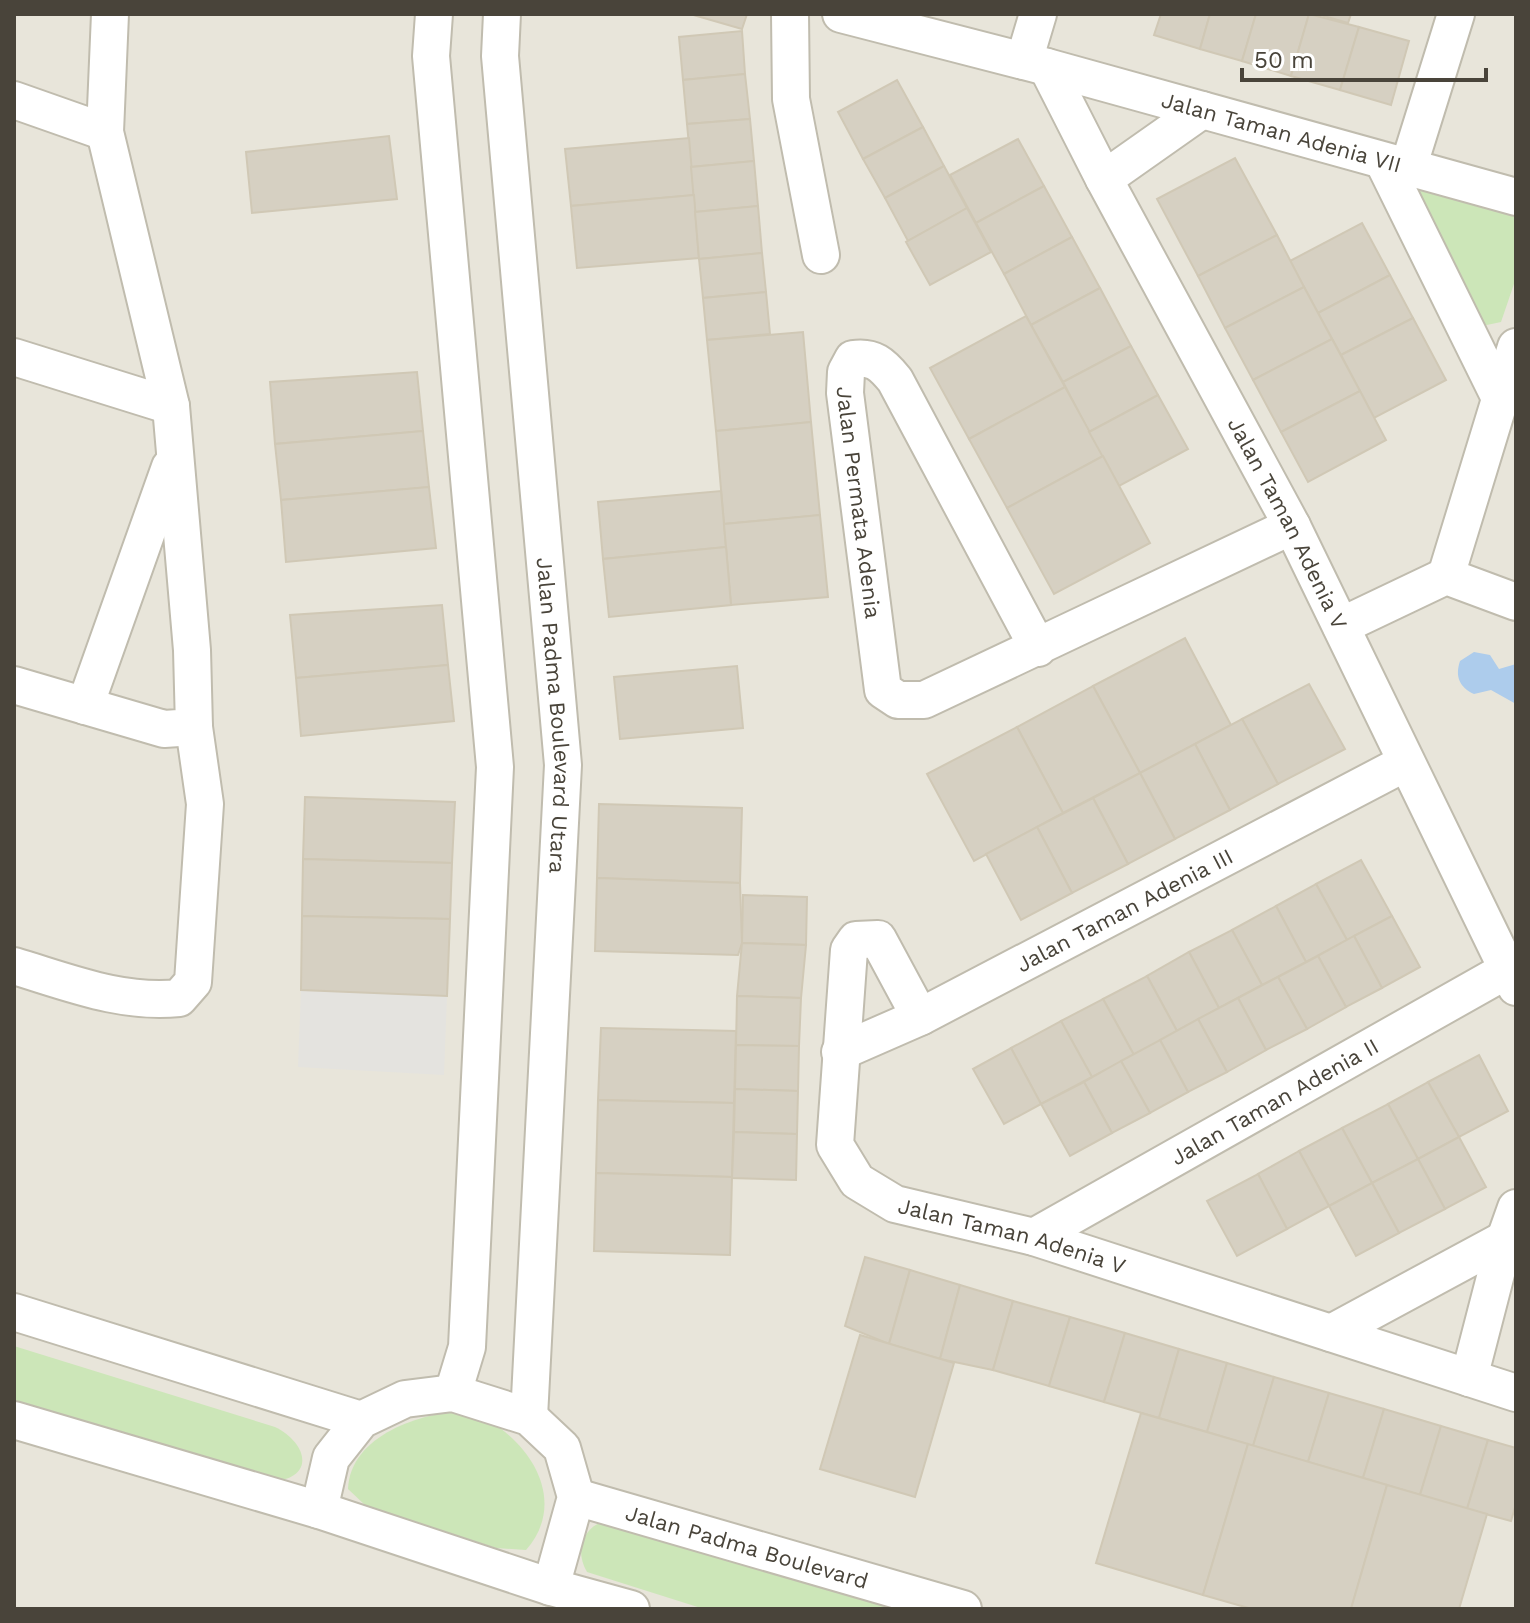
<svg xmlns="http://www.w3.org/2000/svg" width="1530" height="1623" font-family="'Work Sans',sans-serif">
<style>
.residential{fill:#e8e5da}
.green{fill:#cce6b8}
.parking{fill:#e4e3df}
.water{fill:#adccec}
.building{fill:#d6d0c2;stroke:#d0c8b5;stroke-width:2}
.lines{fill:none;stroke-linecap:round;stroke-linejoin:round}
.minor-casing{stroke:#c0bcae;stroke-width:40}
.minor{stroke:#fff;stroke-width:36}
.labels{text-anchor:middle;stroke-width:7;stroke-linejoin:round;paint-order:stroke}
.street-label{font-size:22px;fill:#49443a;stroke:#fff}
</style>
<rect width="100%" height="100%" fill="#f5f3ec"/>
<rect class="residential" x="14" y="14" width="1502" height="1595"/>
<g class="green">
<path d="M1422,185L1516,207V278L1501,322L1482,326L1413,201Z"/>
<path d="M14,1346L275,1427C306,1442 316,1476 276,1481L14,1403Z"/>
<path d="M466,1411C522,1428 573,1497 526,1550L496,1548L366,1506L348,1489C350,1435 422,1412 466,1411Z"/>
<path d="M601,1522L900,1609H704L587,1572C576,1553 580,1532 601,1522Z"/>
</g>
<path class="parking" d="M301,990L447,996L444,1075L298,1067Z"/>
<path class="water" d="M1474,652L1490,655L1499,669L1516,664V704L1491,690L1474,694C1459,687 1455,676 1460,661Z"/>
<g class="building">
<path d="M690,14H747L742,29Z"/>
<path d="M1161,14H1210L1200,49L1154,35Z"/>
<path d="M1210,14H1256L1242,61L1200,49Z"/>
<path d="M1256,14H1309L1291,76L1242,61Z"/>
<path d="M1309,14L1359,27L1340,90L1291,76Z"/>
<path d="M1317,14H1351L1348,23Z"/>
<path d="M1359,27L1409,41L1391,105L1340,90Z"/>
<path d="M742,31L745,74L683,80L679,37Z"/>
<path d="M745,74L750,119L687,124L683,80Z"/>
<path d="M897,80L923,127L863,159L838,112Z"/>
<path d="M750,119L754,161L691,167L687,124Z"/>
<path d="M923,127L944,166L885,198L863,159Z"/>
<path d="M389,136L397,199L252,213L246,152Z"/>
<path d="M689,138L694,195L571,206L565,149Z"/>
<path d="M1018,139L1044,186L976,223L950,175Z"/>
<path d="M1235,158L1277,235L1198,276L1157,199Z"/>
<path d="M754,161L758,206L695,212L691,167Z"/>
<path d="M944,166L967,208L908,241L885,198Z"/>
<path d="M1044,186L1072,237L1004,274L976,223Z"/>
<path d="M694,195L699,258L577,268L571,206Z"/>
<path d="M758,206L762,253L699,259L695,212Z"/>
<path d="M967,208L991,252L930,285L906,242Z"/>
<path d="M1362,223L1390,275L1318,313L1290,261Z"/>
<path d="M1277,235L1304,287L1225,328L1198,276Z"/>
<path d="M1072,237L1100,288L1031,325L1004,274Z"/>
<path d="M762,253L766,292L703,298L699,259Z"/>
<path d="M1390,275L1413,318L1341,355L1318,313Z"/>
<path d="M1304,287L1332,339L1253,380L1225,328Z"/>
<path d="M1100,288L1131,346L1063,382L1031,325Z"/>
<path d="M766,292L770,334L707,340L703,298Z"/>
<path d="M1026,316L1065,387L969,439L930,368Z"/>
<path d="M1413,318L1446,380L1374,418L1341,355Z"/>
<path d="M803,332L811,422L716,431L707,340Z"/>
<path d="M1332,339L1360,391L1281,432L1253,380Z"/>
<path d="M1131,346L1158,395L1089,432L1063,382Z"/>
<path d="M417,372L423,431L275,444L270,382Z"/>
<path d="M1065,387L1103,456L1007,508L969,439Z"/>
<path d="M1360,391L1386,440L1308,482L1281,432Z"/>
<path d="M1158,395L1188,449L1119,486L1089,432Z"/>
<path d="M811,422L820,515L724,524L716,431Z"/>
<path d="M423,431L429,487L281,500L275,444Z"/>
<path d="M1103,456L1150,543L1054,594L1007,508Z"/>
<path d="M429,487L436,548L286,562L281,500Z"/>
<path d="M721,491L726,547L603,559L598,502Z"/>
<path d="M820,515L828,597L731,605L724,524Z"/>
<path d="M726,547L731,605L609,617L603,559Z"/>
<path d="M442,605L448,665L296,678L290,615Z"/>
<path d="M1185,638L1231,725L1140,773L1093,686Z"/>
<path d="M448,665L454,721L301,736L296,678Z"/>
<path d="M737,666L743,728L620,739L614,677Z"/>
<path d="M1309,684L1345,749L1278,784L1242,719Z"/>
<path d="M1093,686L1140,773L1063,813L1017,727Z"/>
<path d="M1242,719L1278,784L1230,810L1195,744Z"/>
<path d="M1017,727L1063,813L974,861L927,774Z"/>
<path d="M1195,744L1230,810L1175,839L1140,773Z"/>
<path d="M1140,773L1175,839L1128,864L1093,798Z"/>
<path d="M305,797L455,802L452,863L303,859Z"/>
<path d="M1093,798L1128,864L1072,893L1037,827Z"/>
<path d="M599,804L742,808L740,883L597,878Z"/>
<path d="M1037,827L1072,893L1021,920L986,854Z"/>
<path d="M303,859L452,863L450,919L302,916Z"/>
<path d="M1361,860L1392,916L1347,940L1316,884Z"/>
<path d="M597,878L740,883L742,943L738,955L595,951Z"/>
<path d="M1316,884L1347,940L1306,962L1276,906Z"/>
<path d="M743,895L807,897L806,945L742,943Z"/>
<path d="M1276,906L1306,962L1262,985L1232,930Z"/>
<path d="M302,916L450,919L447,996L301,990Z"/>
<path d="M1392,916L1420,967L1382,988L1354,936Z"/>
<path d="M1232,930L1262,985L1219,1008L1189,952Z"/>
<path d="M1354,936L1382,988L1346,1007L1318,956Z"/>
<path d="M742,943L806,945L801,998L737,996Z"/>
<path d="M1189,952L1219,1008L1177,1031L1147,976Z"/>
<path d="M1318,956L1346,1007L1307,1029L1278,977Z"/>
<path d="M1147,976L1177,1031L1134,1055L1103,999Z"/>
<path d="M1278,977L1307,1029L1266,1050L1238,998Z"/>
<path d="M737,996L801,998L799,1046L736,1045Z"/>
<path d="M1238,998L1266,1050L1227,1072L1198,1019Z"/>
<path d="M1103,999L1134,1055L1092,1077L1061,1021Z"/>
<path d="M1198,1019L1227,1072L1188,1092L1160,1040Z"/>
<path d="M1061,1021L1092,1077L1041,1104L1011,1048Z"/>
<path d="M601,1028L736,1031L734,1103L598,1100Z"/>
<path d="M1160,1040L1188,1092L1150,1113L1121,1061Z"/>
<path d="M736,1045L799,1046L798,1091L735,1089Z"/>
<path d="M1011,1048L1041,1104L1004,1124L973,1069Z"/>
<path d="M1479,1055L1508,1111L1459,1137L1428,1082Z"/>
<path d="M1121,1061L1150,1113L1112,1133L1084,1082Z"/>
<path d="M1084,1082L1112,1133L1070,1156L1041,1104Z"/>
<path d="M1428,1082L1459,1137L1418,1159L1388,1104Z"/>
<path d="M735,1089L798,1091L797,1134L734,1132Z"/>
<path d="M598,1100L734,1103L732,1177L596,1173Z"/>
<path d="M1388,1104L1418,1159L1372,1183L1342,1128Z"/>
<path d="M1342,1128L1372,1183L1329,1206L1299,1151Z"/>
<path d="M734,1132L797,1134L796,1180L732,1178Z"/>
<path d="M1459,1137L1486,1187L1445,1209L1418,1159Z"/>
<path d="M1299,1151L1329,1206L1287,1229L1258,1174Z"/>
<path d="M1418,1159L1445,1209L1399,1233L1372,1183Z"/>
<path d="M596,1173L732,1177L730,1255L594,1251Z"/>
<path d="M1258,1174L1287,1229L1237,1256L1207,1201Z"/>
<path d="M1372,1183L1399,1233L1356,1256L1329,1206Z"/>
<path d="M865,1257L910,1270L889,1344L845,1326Z"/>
<path d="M910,1270L960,1285L940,1359L889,1344Z"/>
<path d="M960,1285L1013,1301L993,1370L940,1359Z"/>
<path d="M1013,1301L1070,1317L1049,1386L993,1370Z"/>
<path d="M1070,1317L1125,1333L1104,1402L1049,1386Z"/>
<path d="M1125,1333L1179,1349L1159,1418L1104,1402Z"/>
<path d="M860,1335L954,1363L915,1497L820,1469Z"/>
<path d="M1179,1349L1227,1363L1207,1432L1159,1418Z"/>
<path d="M1227,1363L1274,1377L1253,1446L1207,1432Z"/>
<path d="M1274,1377L1329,1393L1308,1462L1253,1446Z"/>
<path d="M1329,1393L1384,1409L1363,1478L1308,1462Z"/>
<path d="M1384,1409L1441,1426L1420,1495L1363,1478Z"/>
<path d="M1141,1413L1248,1444L1203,1595L1096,1563Z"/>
<path d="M1441,1426L1488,1440L1467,1509L1420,1495Z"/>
<path d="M1488,1440L1516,1448V1504L1511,1521L1467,1509Z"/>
<path d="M1248,1444L1387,1485L1351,1609H1252L1203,1595Z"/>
<path d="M1387,1485L1487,1514L1459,1609H1351Z"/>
</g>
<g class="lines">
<defs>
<g id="minor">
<path d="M434,14L431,56L495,767L467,1347L453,1393"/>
<path id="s1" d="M502,14L500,56L563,765L529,1417"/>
<path d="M790,14L791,99L821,255"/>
<path id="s2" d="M841,14L1047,67L1516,197"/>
<path d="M1024,61L1038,14"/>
<path id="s3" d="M1047,67L1104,179L1292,526L1516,987"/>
<path d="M14,100L105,132"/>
<path d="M1383,161L1500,398"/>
<path d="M1408,168L1456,14"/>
<path d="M1104,179L1202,110"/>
<path d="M14,357L171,406"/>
<path d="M1446,576L1516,347"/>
<path d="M1341,626L1446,576L1516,602"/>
<path id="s4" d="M1038,648L895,380C882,364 873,356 853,359L846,372L845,393L883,690L898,700H924L1292,526"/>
<path d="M14,685L164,729L194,727L192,650L171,406L105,132L110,14"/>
<path d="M85,706L170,467"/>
<path d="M14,966C68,982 121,1004 179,998L193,982L205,804L194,727"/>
<path id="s5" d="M920,1017L878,939L856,940L849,950L835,1145L857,1181L895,1204L1034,1237L1516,1393"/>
<path id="s6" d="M840,1052L920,1017L1405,763"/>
<path id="s7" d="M1034,1237L1516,965"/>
<path d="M14,1312L361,1420"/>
<path d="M1331,1333L1505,1239"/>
<path d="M1469,1378L1505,1239L1516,1208"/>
<path d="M14,1420L319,1510L551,1587L631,1609"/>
<path id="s8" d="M576,1497L963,1609"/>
<path d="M319,1510L331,1458L361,1420L405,1399L453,1393L529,1417L562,1448L576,1497L551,1587"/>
</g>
</defs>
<use href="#minor" class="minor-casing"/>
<use href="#minor" class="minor"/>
</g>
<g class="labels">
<g class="street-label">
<text dy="8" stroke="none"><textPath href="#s2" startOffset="456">Jalan Taman Adenia VII</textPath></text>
<text dy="8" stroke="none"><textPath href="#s4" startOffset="500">Jalan Permata Adenia</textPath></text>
<text dy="8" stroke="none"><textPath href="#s3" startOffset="516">Jalan Taman Adenia V</textPath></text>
<text dy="8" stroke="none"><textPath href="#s1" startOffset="704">Jalan Padma Boulevard Utara</textPath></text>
<text dy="8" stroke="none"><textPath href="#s6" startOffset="318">Jalan Taman Adenia III</textPath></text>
<text dy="8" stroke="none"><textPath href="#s7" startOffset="276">Jalan Taman Adenia II</textPath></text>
<text dy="8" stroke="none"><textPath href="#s5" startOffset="526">Jalan Taman Adenia V</textPath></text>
<text dy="8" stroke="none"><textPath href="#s8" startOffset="178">Jalan Padma Boulevard</textPath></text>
</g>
</g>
<rect width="1530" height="1623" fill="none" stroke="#49443a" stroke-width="32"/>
<path d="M1242 68v12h244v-12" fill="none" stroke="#49443a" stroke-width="4"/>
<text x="1254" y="68" font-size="24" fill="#49443a" stroke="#ffffff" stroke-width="6" paint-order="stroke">50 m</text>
</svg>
